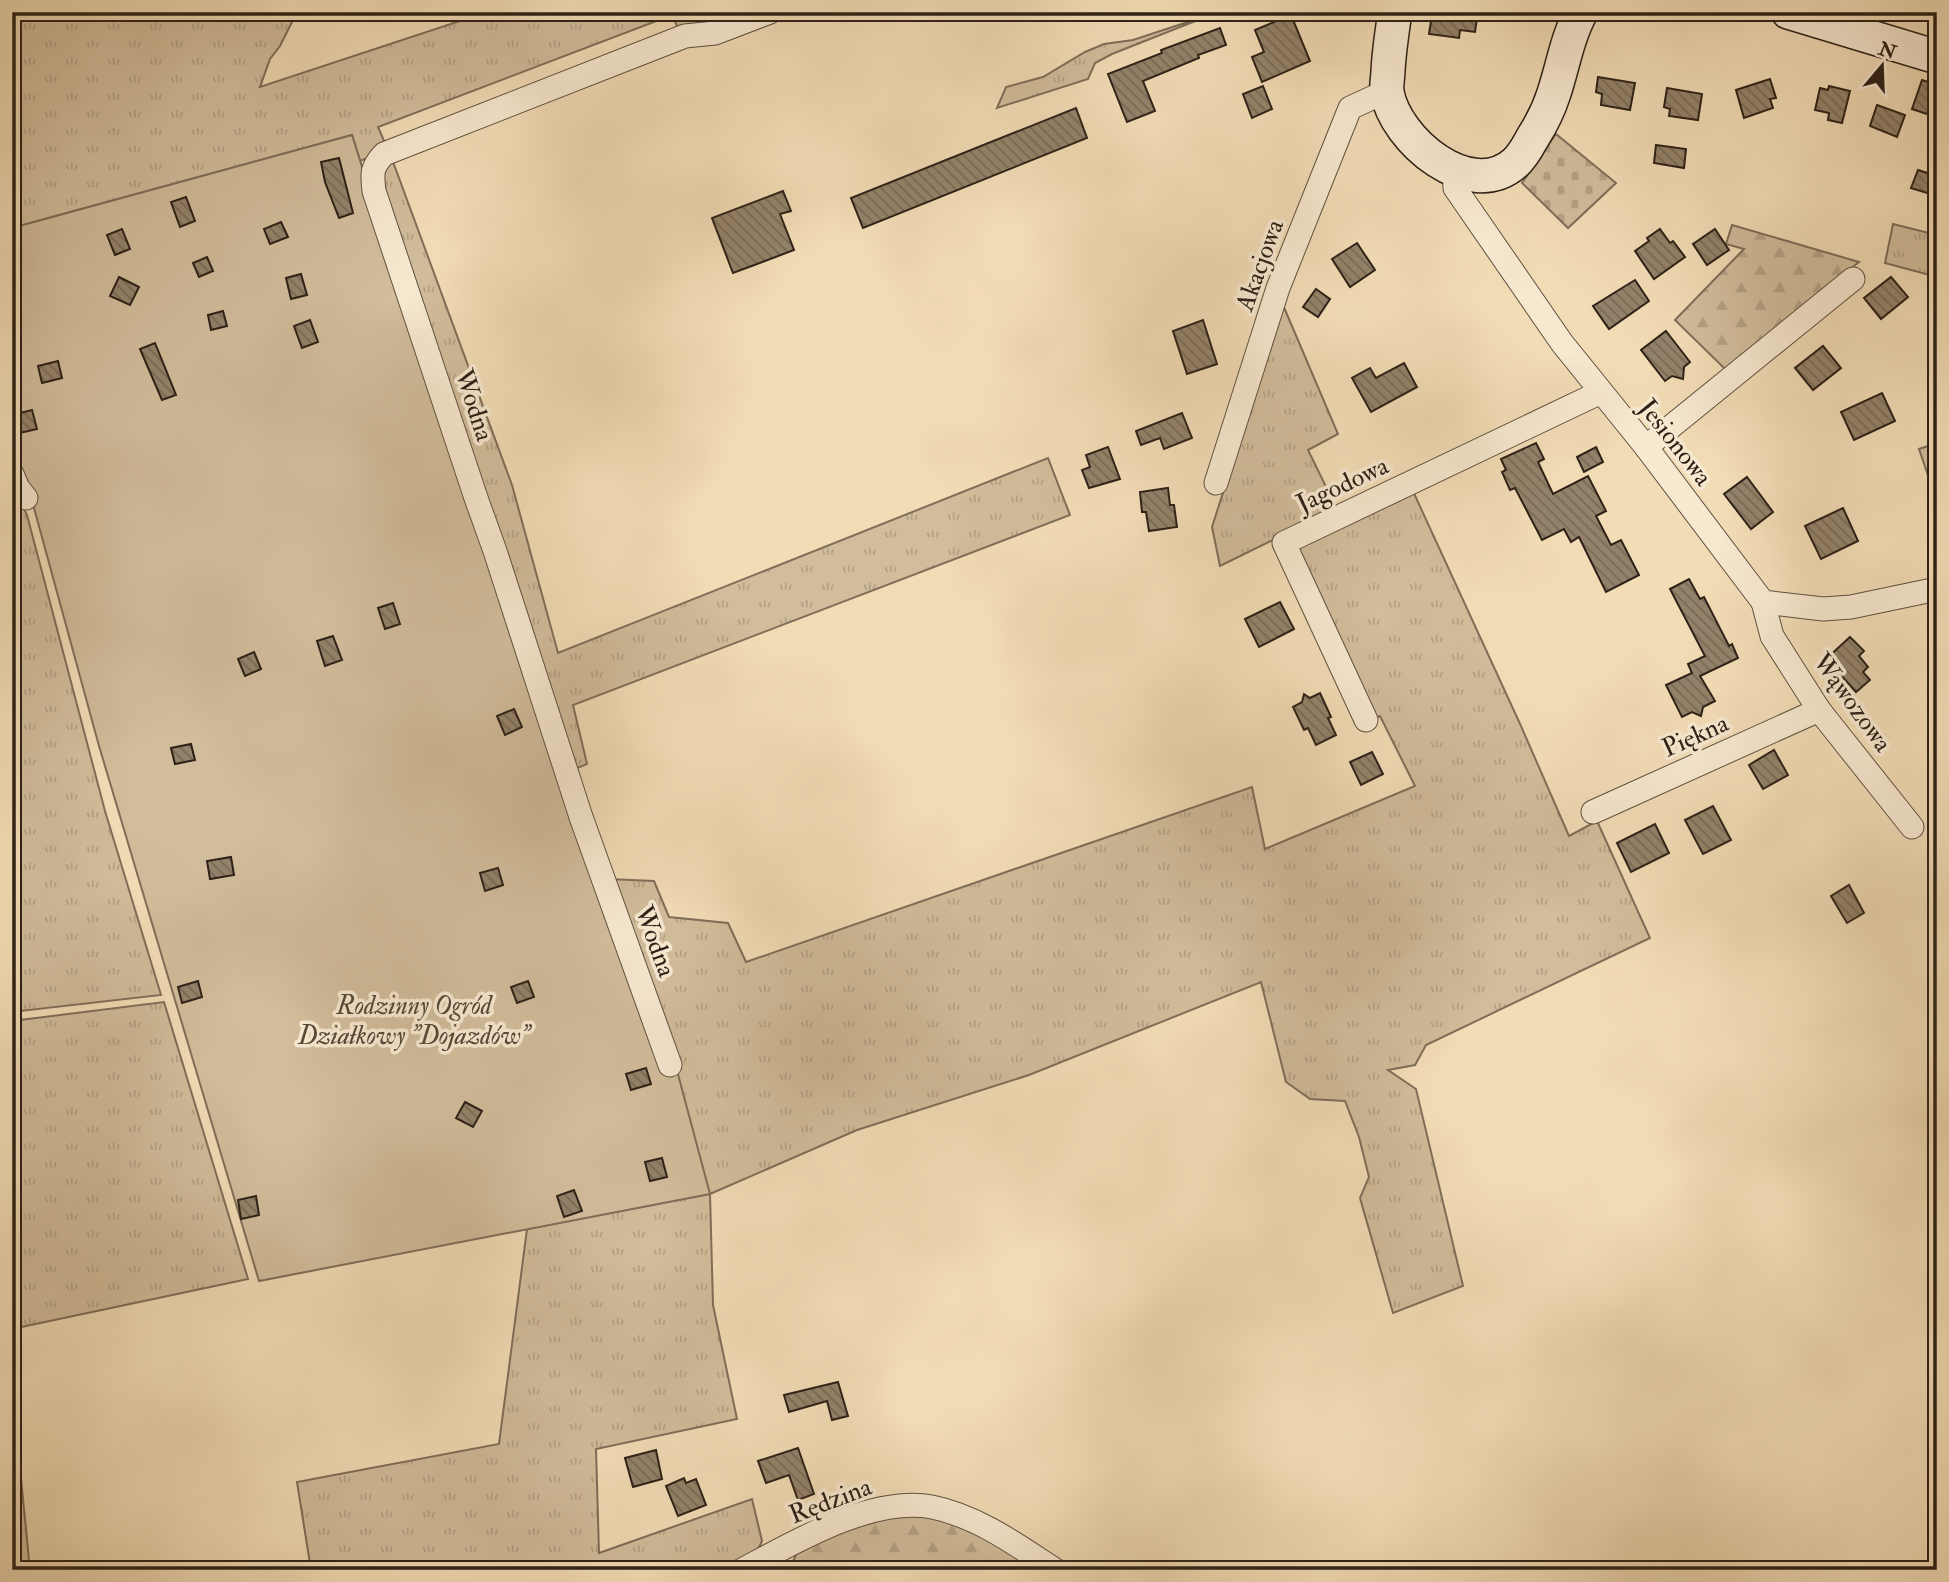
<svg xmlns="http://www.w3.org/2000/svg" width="1949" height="1582" font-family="'IM FELL Double Pica',serif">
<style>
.grass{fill:url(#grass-tufts);stroke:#7f6e59;stroke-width:2}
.forest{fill:url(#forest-firs);stroke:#7f6e59;stroke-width:2}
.cemetery{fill:url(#cemetery-stones);stroke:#7f6e59;stroke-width:2}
.garden{fill:#d1bc9b;stroke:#7f6e59;stroke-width:2}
.building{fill:url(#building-back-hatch);stroke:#2d2117;stroke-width:2}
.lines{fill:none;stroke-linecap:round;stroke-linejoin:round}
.street-casing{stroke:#5e503f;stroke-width:25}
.secondary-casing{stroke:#2d2117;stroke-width:36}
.street{stroke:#f7e8d0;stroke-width:23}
.secondary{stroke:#f7e8d0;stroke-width:33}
.labels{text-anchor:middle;stroke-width:7;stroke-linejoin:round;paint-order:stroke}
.street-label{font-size:26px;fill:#2d2117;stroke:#f7e8d0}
.park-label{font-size:26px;font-style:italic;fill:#564838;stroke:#f7e8d0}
</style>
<defs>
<pattern id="grass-tufts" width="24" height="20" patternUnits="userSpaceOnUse" patternTransform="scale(1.75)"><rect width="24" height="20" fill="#d1bc9b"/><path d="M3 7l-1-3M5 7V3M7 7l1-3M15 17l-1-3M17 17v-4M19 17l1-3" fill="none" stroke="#b4a185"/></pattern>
<pattern id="forest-firs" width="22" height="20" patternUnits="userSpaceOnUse" patternTransform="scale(1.75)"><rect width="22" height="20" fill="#d1bc9b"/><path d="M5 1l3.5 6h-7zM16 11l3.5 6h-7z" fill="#b4a185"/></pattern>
<pattern id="cemetery-stones" width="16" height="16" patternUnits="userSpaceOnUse" patternTransform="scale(1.75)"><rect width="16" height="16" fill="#d1bc9b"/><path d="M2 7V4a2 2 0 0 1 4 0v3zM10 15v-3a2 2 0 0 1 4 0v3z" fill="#b4a185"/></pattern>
<pattern id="building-back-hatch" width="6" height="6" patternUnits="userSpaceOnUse" patternTransform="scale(1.75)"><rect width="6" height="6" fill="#93826a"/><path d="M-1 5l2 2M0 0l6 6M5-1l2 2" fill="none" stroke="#786a56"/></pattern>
</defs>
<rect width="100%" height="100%" fill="#f2dcb6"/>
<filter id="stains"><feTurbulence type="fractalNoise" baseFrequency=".00286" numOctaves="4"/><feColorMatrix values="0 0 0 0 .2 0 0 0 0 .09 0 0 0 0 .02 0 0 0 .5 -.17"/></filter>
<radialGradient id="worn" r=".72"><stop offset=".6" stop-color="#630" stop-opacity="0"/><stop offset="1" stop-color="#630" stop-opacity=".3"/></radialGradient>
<g class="grass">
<path d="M12,12H297L280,46L270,59L260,87L487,12H759L684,41L672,15L378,127L388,150L360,161L352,135L12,228Z"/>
<path d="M1218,12L1112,54L1095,63L1088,79L997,108L1006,87L1043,77L1085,52L1104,44L1133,40Z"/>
<path d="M392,159L512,485L558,653L1048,458L1070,515L573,705L587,764L573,770L379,172Z"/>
<path d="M1893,224L1937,235V277L1885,263Z"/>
<path d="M1283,305L1338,434L1308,450L1335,505L1277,538L1220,566L1212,527Z"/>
<path d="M1937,443V502L1919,449Z"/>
<path d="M12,484L27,515L105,811L161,995L12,1012Z"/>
<path d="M1412,489L1521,726L1569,836L1597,821L1650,938L1426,1045L1415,1065L1388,1070L1416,1089L1463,1286L1393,1313L1360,1198L1369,1177L1359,1137L1345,1101L1310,1099L1286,1082L1261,982L1029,1075L857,1130L710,1194L713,1305L737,1419L596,1449L599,1553L752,1499L762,1541L757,1552L725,1570H311L297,1482L499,1444L527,1229L709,1194L609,879L654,881L669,917L728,923L746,962L1252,787L1265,849L1415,786L1380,716L1372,720L1295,545Z"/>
<path d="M164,1002L248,1279L12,1329V1021Z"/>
<path d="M20,1468L30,1570H12V1470Z"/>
</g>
<g class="forest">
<path d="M1732,225L1859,262L1726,370L1675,320L1744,249L1726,244Z"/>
<path d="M888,1511L955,1518L1030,1562L1006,1570H789L801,1544Z"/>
</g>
<path class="cemetery" d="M1556,134L1616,183L1568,228L1522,183Z"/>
<path class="garden" d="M352,135L418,345L675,1063L710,1194L259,1281L99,746L34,508L12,459V228Z"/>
<g class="building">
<path d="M1441,12H1478L1475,32L1460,30L1459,38L1429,34L1432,15L1441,16Z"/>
<path d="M1291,15L1310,61L1262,82L1252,57L1264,52L1255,30Z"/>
<path d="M1220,28L1226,45L1198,55L1199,58L1143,81L1155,111L1127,122L1108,74L1162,53L1161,50Z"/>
<path d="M1598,77L1635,83L1630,110L1601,105L1602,94L1596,92Z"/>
<path d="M1770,79L1776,98L1770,99L1773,108L1744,118L1736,90Z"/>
<path d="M1922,80L1937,85V105L1933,116L1912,109Z"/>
<path d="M1263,86L1272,109L1252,118L1243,94Z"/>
<path d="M1829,86L1850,91L1842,123L1828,120L1829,113L1815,110L1820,88L1828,90Z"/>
<path d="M1667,88L1702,94L1698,120L1669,116L1670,109L1664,107Z"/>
<path d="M1877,105L1905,115L1897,137L1870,126Z"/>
<path d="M1076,108L1087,138L863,228L851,198Z"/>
<path d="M1656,145L1686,149L1684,168L1654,163Z"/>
<path d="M339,158L353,213L339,218L325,182L321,162Z"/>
<path d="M1918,170L1937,176V196L1911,188Z"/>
<path d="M783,191L791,211L780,214L794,250L733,273L712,218Z"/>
<path d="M186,197L195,221L180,227L171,202Z"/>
<path d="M281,222L288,237L270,244L264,229Z"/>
<path d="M122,229L130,249L115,255L107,235Z"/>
<path d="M1660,229L1670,243L1673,241L1685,257L1654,279L1635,251L1649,241L1647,238Z"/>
<path d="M1715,229L1729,250L1707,265L1693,244Z"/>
<path d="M1357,243L1375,270L1350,287L1332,259Z"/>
<path d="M207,257L213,271L199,277L193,263Z"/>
<path d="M301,274L307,295L291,299L286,278Z"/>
<path d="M119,277L139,287L130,305L110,296Z"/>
<path d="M1891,277L1908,297L1881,319L1864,298Z"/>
<path d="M1635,280L1649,301L1609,329L1593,306Z"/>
<path d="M1316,289L1330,299L1318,317L1303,307Z"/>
<path d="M223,311L227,326L211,330L208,315Z"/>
<path d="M310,320L318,342L302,348L294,326Z"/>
<path d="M1203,320L1217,364L1187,374L1173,331Z"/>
<path d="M1666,331L1690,362L1684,367L1683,379L1672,376L1665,381L1641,350Z"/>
<path d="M155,343L176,395L162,400L140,349Z"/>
<path d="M1823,346L1841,368L1813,390L1795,368Z"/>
<path d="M58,361L62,378L42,383L38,366Z"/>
<path d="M1404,363L1417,387L1371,412L1352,378L1370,368L1376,378Z"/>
<path d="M1882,393L1895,421L1854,440L1841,412Z"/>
<path d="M32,410L37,429L15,434L12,415Z"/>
<path d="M1182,413L1192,438L1164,449L1160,438L1141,445L1136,431Z"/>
<path d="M1536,443L1544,459L1538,462L1553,494L1588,476L1606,511L1596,516L1611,545L1621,540L1639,575L1606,592L1579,537L1571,542L1564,529L1542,540L1515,488L1510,490L1502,472L1506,470L1501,459Z"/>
<path d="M1108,447L1120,479L1089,488L1082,470L1090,467L1086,455Z"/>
<path d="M1596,447L1603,462L1584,472L1577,457Z"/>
<path d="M1747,477L1773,512L1751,529L1724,494Z"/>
<path d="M1168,488L1170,505H1174L1177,527L1149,531L1146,512H1142L1140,492Z"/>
<path d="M1843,508L1858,541L1821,559L1805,526Z"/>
<path d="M1689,579L1700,599L1704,597L1729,646L1732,644L1738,658L1700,676L1715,701L1703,707L1701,716L1692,712L1682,717L1666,685L1692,673L1688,664L1705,656L1670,589Z"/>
<path d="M1280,602L1294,629L1259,647L1245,619Z"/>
<path d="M393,603L400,624L385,629L378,608Z"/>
<path d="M333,636L342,660L325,666L317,641Z"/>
<path d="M1850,637L1864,651L1859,656L1868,667L1863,672L1870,680L1856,692L1826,659Z"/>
<path d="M254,652L261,669L245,676L238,659Z"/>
<path d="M1320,693L1331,717L1328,718L1336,735L1316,745L1308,728L1304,730L1293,707L1302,702L1304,694L1310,698Z"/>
<path d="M514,709L522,727L505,735L497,716Z"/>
<path d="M191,744L195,760L175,764L171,748Z"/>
<path d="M1774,750L1788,775L1763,789L1749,765Z"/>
<path d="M1372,752L1383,774L1361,785L1350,762Z"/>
<path d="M1713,806L1731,840L1703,854L1685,820Z"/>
<path d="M1655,824L1669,853L1631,872L1617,843Z"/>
<path d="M231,857L234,875L210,879L207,861Z"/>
<path d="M498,868L503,885L485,891L480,873Z"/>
<path d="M1849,885L1864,913L1847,923L1831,896Z"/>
<path d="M198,981L202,997L182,1003L178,987Z"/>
<path d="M528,981L534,997L517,1003L511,987Z"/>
<path d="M646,1068L651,1084L631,1090L626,1074Z"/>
<path d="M465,1102L482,1111L473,1127L456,1118Z"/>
<path d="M662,1158L667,1177L650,1181L645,1162Z"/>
<path d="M574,1190L582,1211L564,1217L557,1196Z"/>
<path d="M256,1196L259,1215L241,1219L238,1200Z"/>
<path d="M838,1382L848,1416L832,1420L827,1401L789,1412L784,1395Z"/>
<path d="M798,1448L814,1494L798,1500L789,1475L766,1483L758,1461Z"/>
<path d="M656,1450L662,1479L633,1487L625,1458Z"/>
<path d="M684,1478L686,1483L696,1479L706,1505L678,1516L666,1486Z"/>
</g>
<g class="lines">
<defs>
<g id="street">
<path d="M1454,170L1455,188L1562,343L1646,447L1763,602L1823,609L1851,607L1937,589"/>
<path d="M1646,447L1853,279"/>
<path d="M12,474L18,488L26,498"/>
<path d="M1216,483L1278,288L1350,108L1387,91"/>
<path d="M1763,602L1772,636L1819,710L1912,827"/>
<path d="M1366,720L1284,543L1601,392"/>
<path d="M1593,812L1819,710"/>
<path d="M670,1065L581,817L495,551L476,498L374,191C372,173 371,168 384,154L685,36L715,33L770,12"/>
<path d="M742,1570C795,1542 871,1496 932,1507C977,1516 1017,1545 1055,1570"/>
</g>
<g id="secondary">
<path d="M1395,12C1392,32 1389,51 1388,71C1388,77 1386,85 1387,92C1395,140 1470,203 1515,163C1523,156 1528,146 1533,137C1542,123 1549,109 1554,93C1563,66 1567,38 1581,12"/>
<path d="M1788,12L1937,57"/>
</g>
</defs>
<use href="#street" class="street-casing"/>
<use href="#secondary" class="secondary-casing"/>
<use href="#street" class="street"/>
<use href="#secondary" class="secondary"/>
</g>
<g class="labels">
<g class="street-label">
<text transform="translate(1259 265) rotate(-70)" y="9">Akacjowa</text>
<text transform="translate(475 405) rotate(72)" y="9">Wodna</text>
<text transform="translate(1676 442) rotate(52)" y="9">Jesionowa</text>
<text transform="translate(1342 484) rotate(-25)" y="9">Jagodowa</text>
<text transform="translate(1853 702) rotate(54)" y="9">Wąwozowa</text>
<text transform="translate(1695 735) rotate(-24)" y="9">Piękna</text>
<text transform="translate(656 941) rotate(70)" y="9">Wodna</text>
<text transform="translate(830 1500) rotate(-21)" y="9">Rędzina</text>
</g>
<g class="park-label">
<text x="414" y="1014">Rodzinny Ogród<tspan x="414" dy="30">Działkowy "Dojazdów"</tspan></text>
</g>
</g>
<rect width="1949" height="1582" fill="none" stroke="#f2dcb6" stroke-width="42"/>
<rect x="14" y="14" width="1921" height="1554" fill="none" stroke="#2d2117" stroke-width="3.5"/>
<rect x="21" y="21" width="1907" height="1540" fill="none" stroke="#2d2117" stroke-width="2"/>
<g transform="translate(1882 66) rotate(19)" stroke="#f7e8d0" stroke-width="5" paint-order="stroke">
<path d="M0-5L12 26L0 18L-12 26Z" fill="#2d2117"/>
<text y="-10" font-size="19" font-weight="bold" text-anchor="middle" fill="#2d2117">N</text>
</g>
<rect width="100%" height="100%" filter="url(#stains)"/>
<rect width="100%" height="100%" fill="url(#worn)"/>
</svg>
